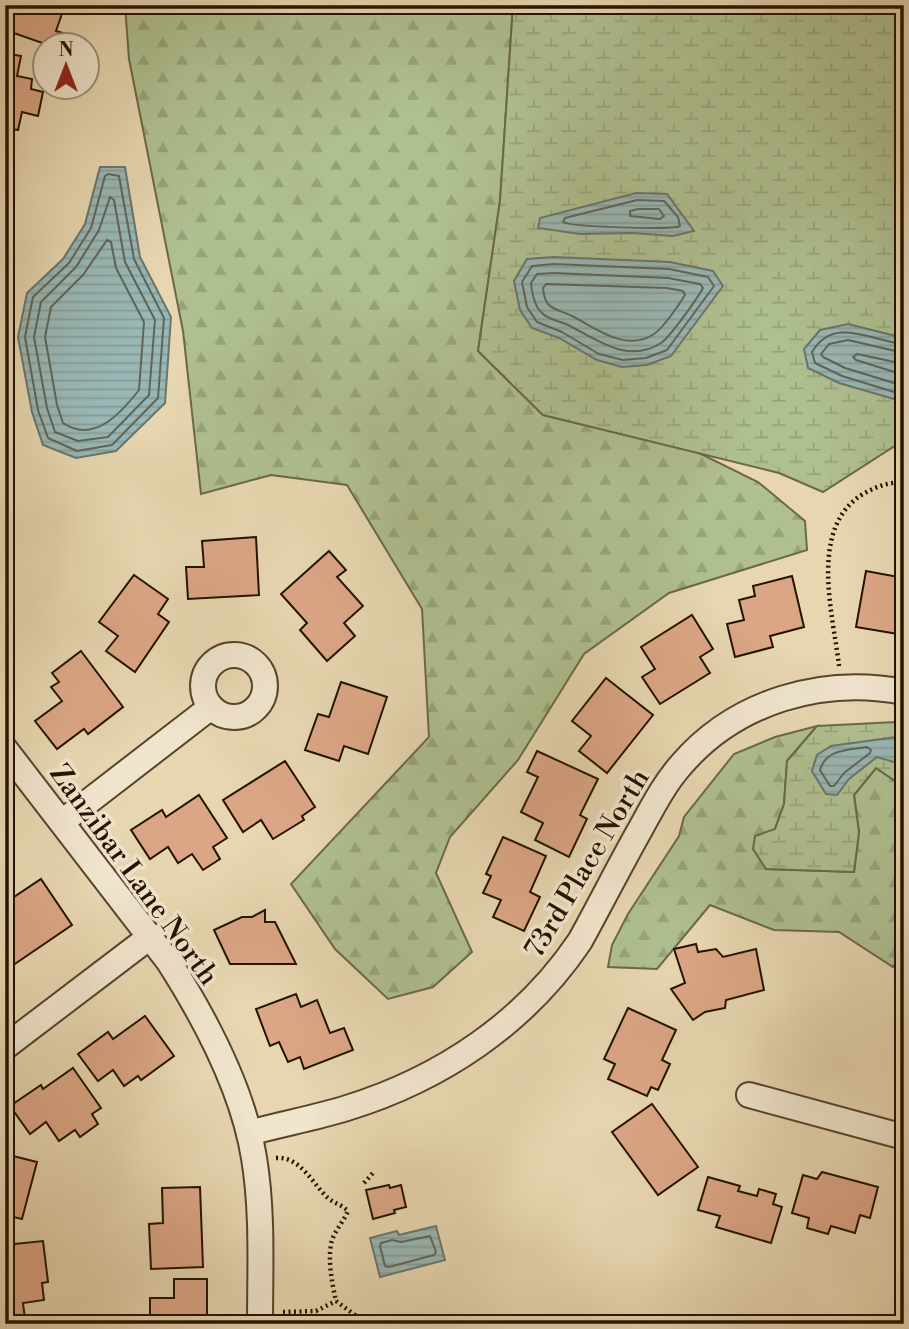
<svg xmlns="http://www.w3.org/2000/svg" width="909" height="1329" font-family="'Libre Bodoni',serif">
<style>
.forest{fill:url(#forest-firs);stroke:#6a6948;stroke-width:2}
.wetland{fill:url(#wetland-marsh);stroke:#6a6948;stroke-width:2}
.water{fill:url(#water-rules);stroke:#6a756c;stroke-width:2}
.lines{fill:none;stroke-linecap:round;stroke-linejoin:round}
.shore{stroke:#5e655a;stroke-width:2}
.building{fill:#dba685;stroke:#241300;stroke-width:2}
.minor-casing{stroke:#55442c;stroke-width:28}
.path{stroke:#241300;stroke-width:4.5;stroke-dasharray:2 3.5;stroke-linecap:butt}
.minor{stroke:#efe4cc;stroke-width:24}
.labels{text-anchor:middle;stroke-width:7;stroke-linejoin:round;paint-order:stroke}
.street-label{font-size:28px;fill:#241300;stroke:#efe4cc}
</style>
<defs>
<pattern id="forest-firs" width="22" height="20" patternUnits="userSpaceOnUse" patternTransform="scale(1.75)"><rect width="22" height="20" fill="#afbf90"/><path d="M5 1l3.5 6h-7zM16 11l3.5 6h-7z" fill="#96a37a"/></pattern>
<pattern id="wetland-marsh" width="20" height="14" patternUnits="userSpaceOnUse" patternTransform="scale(1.75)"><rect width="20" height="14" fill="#afbf90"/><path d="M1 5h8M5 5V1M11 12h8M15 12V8" fill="none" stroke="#96a37a"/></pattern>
<pattern id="water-rules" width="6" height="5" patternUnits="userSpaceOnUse" patternTransform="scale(1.75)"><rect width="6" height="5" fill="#99b7b4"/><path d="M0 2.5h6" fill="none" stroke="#849c99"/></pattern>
</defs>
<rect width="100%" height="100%" fill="#e7d6b0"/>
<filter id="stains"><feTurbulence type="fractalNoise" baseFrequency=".00286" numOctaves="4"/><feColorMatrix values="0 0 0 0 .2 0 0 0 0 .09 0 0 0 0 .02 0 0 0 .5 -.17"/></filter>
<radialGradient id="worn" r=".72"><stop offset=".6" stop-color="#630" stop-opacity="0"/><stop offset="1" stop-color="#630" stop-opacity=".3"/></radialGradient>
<g class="forest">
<path d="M125,5H513L500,201L478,351L543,415L695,451L758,482L805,521L807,550L669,593L584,654L518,760L450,837L436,873L472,952L433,987L388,999L335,949L291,884L429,737L422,609L347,485L271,475L201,494L183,331L129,59Z"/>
<path d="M817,726L787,761L784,804L775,829L766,869L854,872L859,832L854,795L876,768L904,787V949L893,967L839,932L774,930L710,905L657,969L608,967L612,945L628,914L679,836L684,817L734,754L775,737Z"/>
</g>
<g class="wetland">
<path d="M513,5H904V440L823,492L779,473L543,415L478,351L500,201Z"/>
<path d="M896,722L904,726V787L876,768L854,795L859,832L854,872L766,869L753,849L755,836L775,829L784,804L787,761L817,726Z"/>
</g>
<g class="water">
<path d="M100,167H125L140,257L171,317L165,403L116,451L76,458L43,445L32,412L18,337L27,293L63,259L85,224Z"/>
<path d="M636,193L667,194L694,231L673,236L632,233L580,234L538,228L540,218Z"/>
<path d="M554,257L670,262L713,271L723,286L671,356L647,365L622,367L597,360L559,338L532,328L520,310L514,281L527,259Z"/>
<path d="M848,324L904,338V402L839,383L808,368L804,349L820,330Z"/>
<path d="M904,736V765L877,757L849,779L837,795L826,794L812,771L817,755L831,746Z"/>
<path d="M436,1226L445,1260L380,1277L370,1238L397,1231L399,1235Z"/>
</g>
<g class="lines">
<g class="shore">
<path d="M108,174L119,176L134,259L164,318L158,398L112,445L77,451L48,438L38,410L25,337L33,297L69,263L91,228L105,176Z"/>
<path d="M110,197L114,200L125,262L155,320L149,395L108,437L78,441L55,432L47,408L34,337L41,302L76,267L99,230Z"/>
<path d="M637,200L664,201L678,217L680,226C671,230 571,227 563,222L565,218Z"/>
<path d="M638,209H659L664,216L660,219L630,216V211Z"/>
<path d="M107,240L111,242L116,268L144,322L139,390C121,413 94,444 63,423L57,405L45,337L51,307L83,275Z"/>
<path d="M554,264L669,269L708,277L714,286L667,350L646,358L623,360L599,354L562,332L537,322L527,307L522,282L532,266Z"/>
<path d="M554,273L668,278L700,284L703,288C697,299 670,337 661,343C627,365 595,338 566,324C559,321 547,319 542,313C534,306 532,293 531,283L537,274Z"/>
<path d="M546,284L667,288L683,291L685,295C679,305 663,328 654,334C626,353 596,328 572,316C565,312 553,310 548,304C544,299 544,294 543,288Z"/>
<path d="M904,344C871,341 834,315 812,352L815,363L842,376L904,395"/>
<path d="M904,353L848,340L829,344L821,354L823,357L845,368L904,386"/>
<path d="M904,364L857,354L853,357L856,360L904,375"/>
<path d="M867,747L871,750L870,753L844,773L834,786H830L820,770C826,749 848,750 867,747Z"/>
<path d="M430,1236L436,1252L434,1255L389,1267L385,1266L380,1246L381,1243L392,1240L401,1242Z"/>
</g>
</g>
<g class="building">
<path d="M5,5H65L56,31L66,34L62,46H51L5,30Z"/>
<path d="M5,53L21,56L17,76L32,79L31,89L43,92L38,116L22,112L18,130L5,128Z"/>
<path d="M256,537L259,595L188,599L186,567H204L202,541Z"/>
<path d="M329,551L346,570L337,577L363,606L344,623L355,636L327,661L300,630L307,623L281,594Z"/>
<path d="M866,571L904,578V635L856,627Z"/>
<path d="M134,575L168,599L158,614L169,622L135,672L106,651L118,636L99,622Z"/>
<path d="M792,576L804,627L770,636L773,647L735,657L727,624L744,620L739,600L755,596L753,586Z"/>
<path d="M692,615L713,649L700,657L710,673L660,704L642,677L655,669L641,647Z"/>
<path d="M81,651L123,707L88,734L84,729L57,749L35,721L62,701L51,687L59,682L52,673Z"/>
<path d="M606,678L653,715L607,773L579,751L591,736L572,721Z"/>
<path d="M341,682L387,697L368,754L344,746L339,761L305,750L318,714L329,717Z"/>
<path d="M537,751L598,779L580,815L587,819L569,857L535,840L543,823L521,812L538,777L527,772Z"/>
<path d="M285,761L315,807L302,816L304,820L273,839L261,820L243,832L223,800Z"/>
<path d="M199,795L227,838L213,847L220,859L203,870L192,854L178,863L168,847L150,859L131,830L162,810L166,817Z"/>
<path d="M503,837L546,856L530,892L540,897L524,931L493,917L501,900L483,893L491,876L486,874Z"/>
<path d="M41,879L72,925L6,970L5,925L10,922L5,914V903Z"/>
<path d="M265,910V922H275L296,964H230L214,930L242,917H252Z"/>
<path d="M696,944L698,952L716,949L723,957L756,949L764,990L726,1000L725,1008L705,1012L693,1020L671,989L685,983L674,949Z"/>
<path d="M296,994L301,1007L317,1000L330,1033L344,1028L353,1050L304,1069L300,1057L288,1062L279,1042L270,1046L256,1009Z"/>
<path d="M628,1008L676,1030L662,1060L670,1064L658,1090L651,1087L647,1096L608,1079L615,1064L604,1059Z"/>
<path d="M145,1016L174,1056L141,1080L138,1076L124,1086L113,1070L98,1081L78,1054L108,1032L113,1039Z"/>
<path d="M73,1068L101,1108L92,1114L98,1124L80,1137L75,1130L59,1141L46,1122L30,1134L10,1106L41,1085L43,1089Z"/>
<path d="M652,1104L698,1167L658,1195L612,1132Z"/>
<path d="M5,1154L37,1162L22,1219L5,1215Z"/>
<path d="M822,1172L878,1187L870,1218L860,1215L855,1233L831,1226L828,1234L807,1228L809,1218L792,1213L803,1175L817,1179Z"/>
<path d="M708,1177L740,1186L738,1191L757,1196L759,1189L776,1194L773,1204L782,1207L771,1243L716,1227L720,1216L698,1210Z"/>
<path d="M389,1185L390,1188L401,1185L406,1207L394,1210L395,1213L373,1219L366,1190Z"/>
<path d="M200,1187L203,1267L151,1269L149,1224L163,1223L162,1188Z"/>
<path d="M43,1241L48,1282L42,1283L44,1300L23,1303L25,1319L5,1322V1245Z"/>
<path d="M174,1279H207V1317L200,1316V1324H150V1298H174Z"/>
</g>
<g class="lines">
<defs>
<g id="minor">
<circle cx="234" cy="686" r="31"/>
<path d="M5,749L169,962C206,1020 243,1089 254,1158C263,1212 260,1269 260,1324"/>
<path d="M62,822L211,707"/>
<path d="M5,1047L151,936"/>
<path d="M749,1095L904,1137"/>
<path d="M249,1133C281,1124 315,1118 347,1108C441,1079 525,1023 580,941C601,903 620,865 641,828C653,806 665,783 681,765C736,701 823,676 904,692"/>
</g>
</defs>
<use href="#minor" class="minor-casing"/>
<g class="path">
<path d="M839,666C833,613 808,528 863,494C875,487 889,482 904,482"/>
<path d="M276,1158C301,1156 313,1185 329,1199C336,1204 342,1205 348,1211C344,1221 336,1229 332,1240C327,1258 332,1283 336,1301L367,1324"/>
<path d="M364,1183L373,1173"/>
<path d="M283,1312L316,1311L336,1301"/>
</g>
<use href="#minor" class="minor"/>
</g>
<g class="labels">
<g class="street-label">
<text transform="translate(586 863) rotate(-59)" y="10">73rd Place North</text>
<text transform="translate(135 874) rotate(54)" y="10">Zanzibar Lane North</text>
</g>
</g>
<rect width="909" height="1329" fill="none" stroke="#e7d6b0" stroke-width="28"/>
<rect x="7" y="7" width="895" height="1315" fill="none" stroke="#241300" stroke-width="3.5"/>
<rect x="14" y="14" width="881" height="1301" fill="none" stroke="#241300" stroke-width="2"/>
<g transform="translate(66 66)"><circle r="33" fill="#efe4cc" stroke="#9e907a" stroke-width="2"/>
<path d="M0-5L12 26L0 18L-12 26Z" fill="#8f2418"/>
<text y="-10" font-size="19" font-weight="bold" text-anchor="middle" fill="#241300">N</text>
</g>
<rect width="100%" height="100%" filter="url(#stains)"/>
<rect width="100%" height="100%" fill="url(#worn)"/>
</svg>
